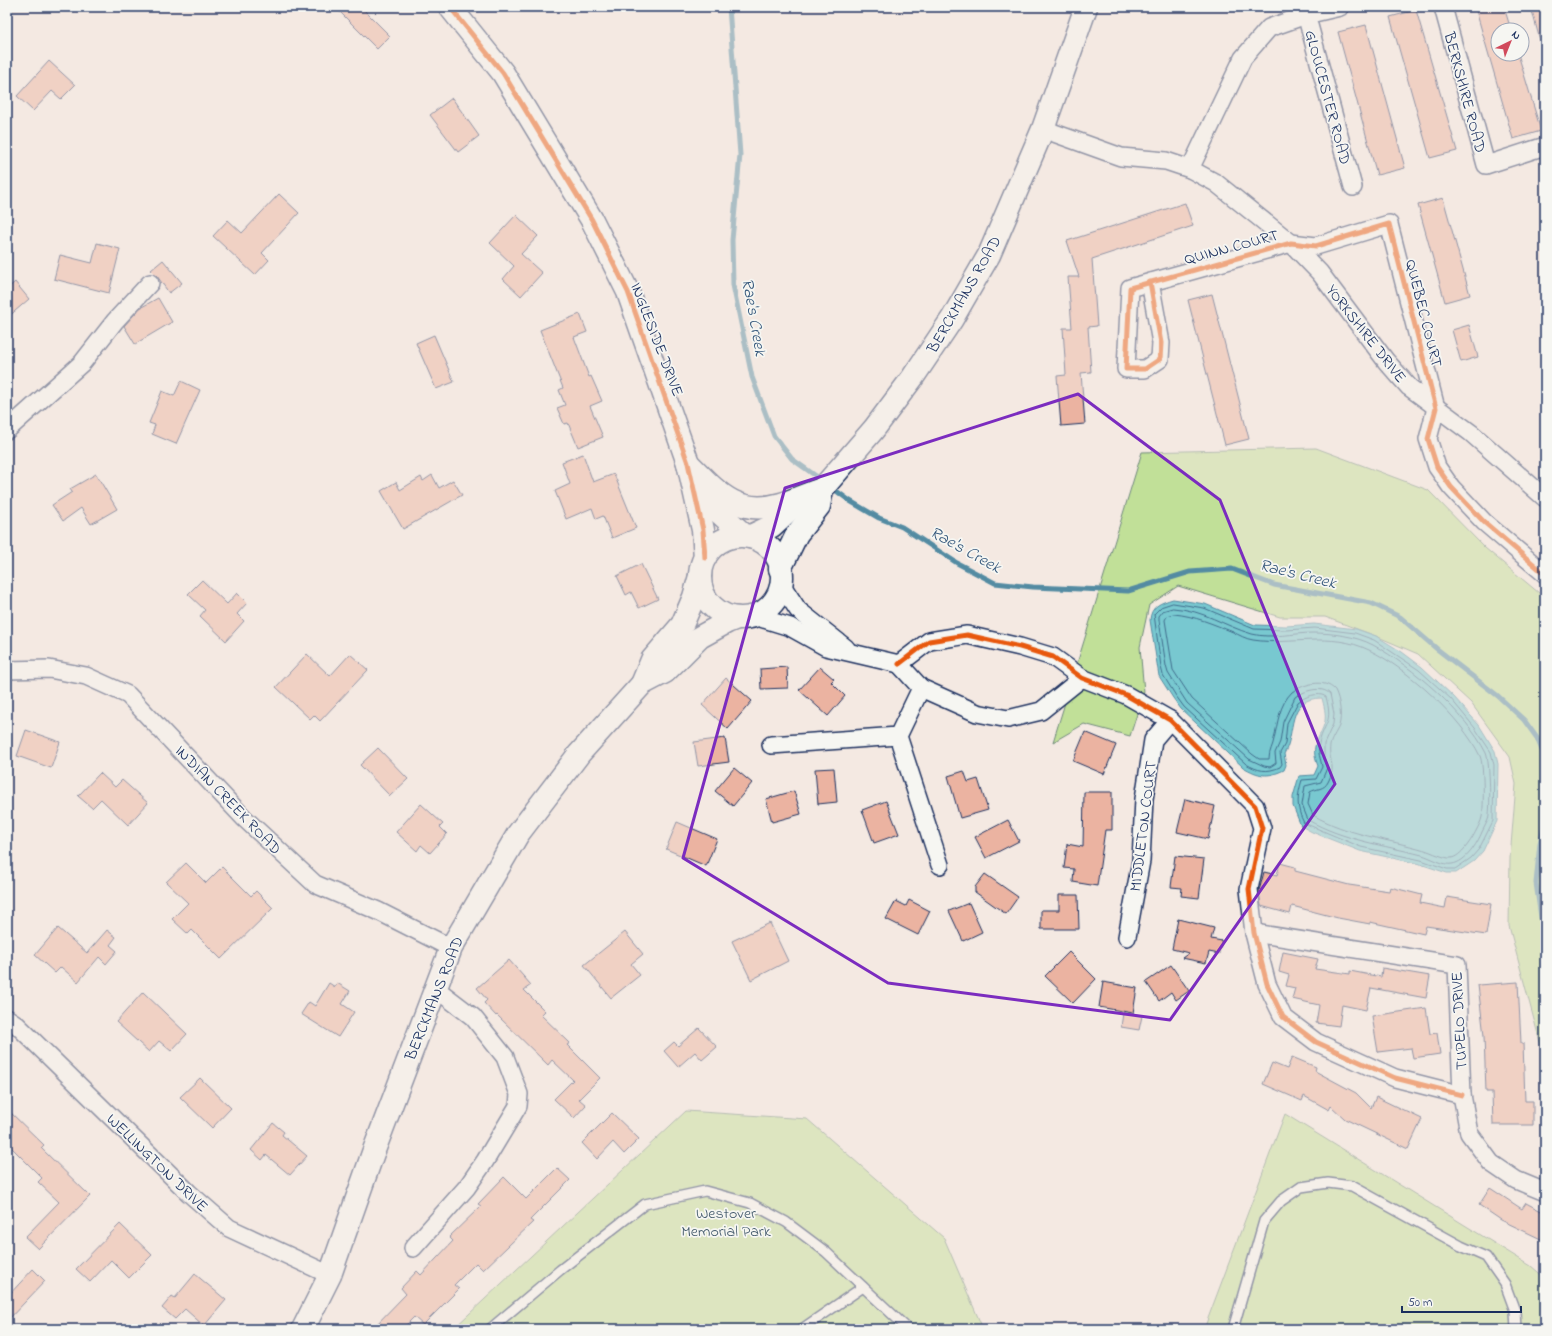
<svg xmlns="http://www.w3.org/2000/svg" width="1552" height="1336" font-family="'Indie Flower',sans-serif">
<style>
.green{fill:#c1e098;stroke:#6e887b}
.water{fill:#78c8d0;stroke:#538ba2}
.lines{fill:none;stroke-linecap:round;stroke-linejoin:round}
.shore{stroke:#406c8c;stroke-width:1}
.stream{stroke:#538ba2;stroke-width:5}
.building{fill:#ebb3a1;stroke:#1b2f5e}
.lane-casing{stroke:#1b2f5e;stroke-width:12}
.street-casing{stroke:#1b2f5e;stroke-width:20}
.secondary-casing{stroke:#1b2f5e;stroke-width:25}
.lane{stroke:#f6f6f2;stroke-width:9}
.street{stroke:#f6f6f2;stroke-width:17}
.secondary{stroke:#f6f6f2;stroke-width:22}
.cycleway-casing{stroke:#f6f6f2;stroke-width:8}
.cycleway{stroke:#e8590c;stroke-width:5}
.marked{fill:none;stroke:#7b2cbf;stroke-width:3;stroke-linejoin:round}
.labels{text-anchor:middle;stroke-width:3.5;stroke-linejoin:round;paint-order:stroke}
.street-label{font-size:16px;fill:#1b2f5e;stroke:#f6f6f2}
.park-label{font-size:16px;fill:#445b6c;stroke:#f6f6f2}
.water-label{font-size:17px;font-style:italic;fill:#32557a;stroke:#f6f6f2}
</style>
<rect width="100%" height="100%" fill="#f4e9e2"/>
<filter id="ink" filterUnits="userSpaceOnUse"><feTurbulence type="fractalNoise" baseFrequency=".025" numOctaves="2"/><feDisplacementMap in="SourceGraphic" scale="8" xChannelSelector="R" yChannelSelector="G"/><feConvolveMatrix kernelMatrix="1 2 1 2 8 2 1 2 1" color-interpolation-filters="sRGB"/></filter>
<g filter="url(#ink)">
<g class="green">
<path d="M1316,448L1428,490L1485,548L1545,598V1061L1509,926L1510,858L1516,784L1510,757L1471,703L1418,654L1376,636L1325,617H1280L1178,586L1149,605L1140,647L1144,692L1130,736L1084,724L1053,742L1142,452Z"/>
<path d="M686,1111L807,1119L944,1238L983,1329H453Z"/>
<path d="M1285,1114L1531,1266L1545,1278V1329H1204Z"/>
</g>
<path class="water" d="M1173,599L1205,604L1255,625L1286,626L1314,624L1356,629L1376,636L1402,652L1422,667L1454,697L1479,725L1495,751L1498,764L1497,821L1483,851L1474,861L1456,873H1447L1420,864L1360,851L1312,832L1301,826L1293,806V797L1299,776L1314,775L1318,766C1309,744 1320,740 1325,721C1326,713 1324,706 1322,698C1285,698 1297,732 1284,754L1286,765L1284,770C1267,778 1259,776 1243,767L1181,709L1173,698L1159,676L1150,620C1151,606 1160,603 1173,599Z"/>
<g class="lines">
<g class="shore">
<path d="M1173,603L1204,608L1254,629L1286,630L1315,628L1355,633L1374,640L1419,670L1451,699L1475,728L1491,752L1494,765L1493,821L1479,849L1471,858L1455,869H1447L1421,860L1361,847L1304,823C1296,808 1297,796 1302,780L1316,779L1322,767C1321,759 1317,752 1319,743C1325,721 1333,723 1326,697C1319,691 1304,697 1298,702L1287,723L1285,744L1280,753L1282,764L1280,767C1267,773 1258,771 1246,764L1184,707L1176,696L1163,675L1161,667L1154,614L1161,607Z"/>
<path d="M1173,608C1204,610 1224,626 1252,634C1271,639 1294,633 1313,633C1332,633 1356,636 1373,645C1412,666 1466,713 1486,753C1490,762 1491,811 1488,820C1486,824 1484,828 1482,832C1477,844 1466,862 1452,864C1444,866 1430,857 1422,855C1383,845 1343,840 1308,820L1302,805L1305,786L1321,782L1327,768L1324,756V744L1333,724L1334,714L1330,694C1321,685 1304,691 1295,697L1283,722L1280,742L1275,753L1276,763L1270,767L1264,766L1249,759L1187,703L1168,673L1166,666L1159,620V616L1163,611Z"/>
<path d="M1174,614C1195,616 1213,624 1233,632C1239,635 1246,639 1253,640C1292,646 1330,631 1369,650C1407,668 1462,718 1480,756C1484,765 1484,807 1482,817C1481,822 1478,827 1476,831C1472,839 1461,857 1451,858C1446,859 1431,852 1425,850C1387,839 1347,835 1313,815L1308,804L1310,792C1317,788 1324,790 1328,782C1337,765 1328,761 1330,746C1331,739 1336,733 1339,726C1342,716 1340,700 1335,690C1324,678 1304,684 1292,692C1279,705 1278,722 1274,739C1273,746 1269,751 1269,759H1259L1252,754L1192,699L1173,670L1165,620L1167,616Z"/>
</g>
<g class="stream">
<path d="M729,7L740,155L732,240L733,285L752,377L774,436L792,459L823,481"/>
<path d="M831,487L850,501L879,518L902,527L957,563L995,583L1033,587L1128,591L1190,572L1232,569L1274,585L1371,603L1400,617L1437,649L1498,696L1524,720L1537,738L1545,757"/>
<path d="M1545,822L1540,843L1536,883L1545,945"/>
</g>
</g>
<g class="building">
<path d="M335,7H361L390,36L377,49Z"/>
<path d="M1475,7H1504L1511,30H1498V54H1518L1541,131L1513,139Z"/>
<path d="M1531,7H1545V44H1541Z"/>
<path d="M1416,10L1457,151L1430,158L1390,17Z"/>
<path d="M1366,25L1405,168L1377,175L1338,32Z"/>
<path d="M49,61L75,85L61,99L52,91L33,111L17,96Z"/>
<path d="M452,98L479,136L458,152L430,115Z"/>
<path d="M279,194L299,213L262,253L269,260L255,275L213,236L228,220L242,233Z"/>
<path d="M1443,198L1470,295L1445,302L1418,205Z"/>
<path d="M1185,203L1193,226L1092,259L1097,326L1088,327L1091,372L1081,373L1085,424L1061,426L1057,376L1066,375L1063,328H1072L1068,277H1079L1067,241Z"/>
<path d="M516,215L538,236L521,254L542,273L521,296L503,279L514,266L490,243Z"/>
<path d="M97,243L120,249L109,293L54,279L60,255L92,263Z"/>
<path d="M163,260L182,283L169,293L157,276L151,270Z"/>
<path d="M15,282L29,299L7,318V289Z"/>
<path d="M1212,294L1249,439L1225,445L1188,300Z"/>
<path d="M158,298L172,322L135,344L124,326L140,308Z"/>
<path d="M580,314L587,332L574,337L589,377L591,376L602,401L590,406L603,437L578,447L568,423L564,424L557,408L565,405L559,390L563,388L540,330Z"/>
<path d="M1469,325L1478,357L1461,362L1452,330Z"/>
<path d="M434,335L454,382L436,389L416,343Z"/>
<path d="M181,381L200,390L176,444L152,434L155,425L149,423L162,391L174,396Z"/>
<path d="M583,454L593,482L614,474L636,528L612,538L603,516L596,519L592,508L566,519L555,491L570,484L562,462Z"/>
<path d="M96,474L117,509L91,524L81,508L63,521L52,505L72,492L70,489Z"/>
<path d="M432,475L439,488L453,480L462,495L403,529L381,491L396,482L400,490L421,477L423,481Z"/>
<path d="M641,564L658,599L639,608L631,592L626,595L617,576Z"/>
<path d="M202,580L227,604L237,593L247,603L237,614L244,621L226,641L200,616L205,610L188,594Z"/>
<path d="M307,654L330,676L350,654L368,670L320,721L314,715L310,719L276,687Z"/>
<path d="M787,667L788,688L761,689L760,669Z"/>
<path d="M820,667L834,679L831,682L845,696L828,716L799,690Z"/>
<path d="M726,678L752,701L728,729L702,705Z"/>
<path d="M26,730L60,742L51,768L17,756Z"/>
<path d="M1085,732L1116,745L1104,774L1073,761Z"/>
<path d="M725,738L729,762L698,766L694,742Z"/>
<path d="M378,748L408,779L390,796L360,765Z"/>
<path d="M734,768L752,783L733,806L715,791Z"/>
<path d="M834,768L837,802L818,804L815,769Z"/>
<path d="M964,771L968,782L978,779L988,810L960,818L948,776Z"/>
<path d="M100,773L115,787L122,780L148,803L128,825L101,799L92,808L78,796Z"/>
<path d="M794,791L801,814L772,822L766,799Z"/>
<path d="M1084,792H1112V830H1105L1097,886L1073,882L1074,869L1064,868L1067,844L1083,847Z"/>
<path d="M1185,799L1215,806L1208,839L1177,832Z"/>
<path d="M886,801L899,834L874,843L862,810Z"/>
<path d="M421,804L443,824L440,827L447,834L430,853L421,845L417,851L396,832Z"/>
<path d="M1008,820L1019,841L986,858L975,837Z"/>
<path d="M677,822L717,839L706,866L666,849Z"/>
<path d="M1175,856L1204,859L1199,898L1181,896L1182,888L1171,887Z"/>
<path d="M186,863L206,883L222,867L251,896L256,891L273,908L221,959L192,930L188,934L172,919L188,903L166,882Z"/>
<path d="M1280,863L1295,867V871L1349,885L1389,891L1390,887L1422,895L1420,903L1445,908L1447,897L1491,904L1486,935L1426,926L1424,934L1370,922V924L1338,918L1292,906L1290,914L1261,906L1259,891L1264,872L1277,875Z"/>
<path d="M985,874L1018,897L1006,914L975,892V887Z"/>
<path d="M1059,895H1078L1079,929H1041V910H1059Z"/>
<path d="M909,900L930,911L918,935L886,919L896,901L906,906Z"/>
<path d="M969,903L982,932L963,941L949,911Z"/>
<path d="M1178,919L1214,928L1211,939L1222,941L1219,954L1209,952L1206,963L1182,958L1189,953L1172,949Z"/>
<path d="M770,923L788,961L751,980L732,941Z"/>
<path d="M58,928L87,953L107,930L116,937L110,945L117,951L106,964L99,957L78,982L61,967L55,973L35,955Z"/>
<path d="M625,932L643,954L631,964L640,975L611,998L584,965Z"/>
<path d="M1069,952L1096,979L1073,1003L1045,976Z"/>
<path d="M1283,952L1318,959L1315,969L1350,974V971L1381,977L1382,968L1430,976L1426,998L1371,988L1366,1010L1342,1005L1339,1026L1316,1023L1319,1005L1292,999L1295,988L1286,986L1289,975L1279,972Z"/>
<path d="M509,960L531,985L524,990L545,1011L541,1015L570,1043L567,1045L600,1078L579,1099L586,1105L574,1118L554,1099L573,1080L552,1060L548,1065L497,1015L496,1016L484,1003L487,1000L477,988Z"/>
<path d="M1171,965L1189,991L1176,1000L1171,992L1159,1001L1146,982Z"/>
<path d="M1103,982L1137,988L1133,1013L1099,1007Z"/>
<path d="M1518,982L1521,1043H1523L1525,1101H1533V1125H1493L1492,1092H1486L1484,1036L1478,985Z"/>
<path d="M329,983L335,987L337,983L350,991L342,1004L354,1012L338,1037L301,1014L309,1002L315,1006Z"/>
<path d="M143,992L187,1034L171,1051L159,1041L149,1052L116,1022Z"/>
<path d="M1426,1008L1430,1034L1437,1033L1440,1054L1413,1058L1411,1048L1378,1052L1372,1016Z"/>
<path d="M1123,1013L1142,1016L1139,1030L1121,1027Z"/>
<path d="M699,1028L717,1047L702,1060L695,1052L678,1067L664,1051L674,1042L678,1046Z"/>
<path d="M1292,1057L1316,1067L1315,1071L1356,1093L1371,1108L1376,1097L1422,1119L1408,1149L1345,1119L1331,1106L1329,1110L1304,1096L1302,1101L1263,1084L1272,1063L1287,1069Z"/>
<path d="M200,1078L231,1108L212,1128L180,1097Z"/>
<path d="M7,1109L44,1145L41,1148L90,1196L38,1249L25,1237L59,1202L38,1182L42,1178L7,1143Z"/>
<path d="M612,1113L639,1139L624,1154L613,1142L597,1159L582,1143Z"/>
<path d="M273,1123L284,1132L282,1135L307,1156L290,1175L266,1155L262,1160L251,1150Z"/>
<path d="M557,1168L570,1180L530,1220L533,1222L483,1270L476,1263L454,1285L459,1289L423,1325L414,1317L402,1329H372L406,1294L401,1288L417,1271L421,1275L453,1241L449,1237L481,1206L478,1204L504,1177L526,1199Z"/>
<path d="M1490,1188L1522,1209L1526,1203L1545,1213V1241L1501,1220L1479,1205Z"/>
<path d="M120,1224L152,1255L129,1278L111,1260L90,1282L76,1269Z"/>
<path d="M33,1269L45,1281L7,1321V1297Z"/>
<path d="M195,1274L226,1300L204,1326L185,1309L175,1319L162,1308L172,1296L175,1298Z"/>
</g>
<g class="lines">
<defs>
<g id="lane">
<path d="M490,1329L560,1270L645,1204L705,1191L750,1203L786,1222L826,1252L908,1329"/>
<path d="M802,1329L863,1287"/>
<path d="M1233,1329L1264,1221L1281,1201L1301,1187L1328,1183L1352,1186L1461,1246L1486,1257L1505,1284L1515,1311L1516,1329"/>
</g>
<g id="street">
<path d="M1304,7L1353,187"/>
<path d="M1443,7L1486,165L1545,146"/>
<path d="M1043,129L1121,157L1166,161L1190,169L1243,58L1269,28L1306,15L1340,7"/>
<path d="M1190,169L1216,183L1291,243L1320,273L1386,361L1409,387L1471,433L1545,498"/>
<path d="M1150,282L1161,343L1160,359L1145,369H1126L1130,288L1291,243L1316,246L1389,224L1436,408L1428,439L1437,467L1451,487L1484,522L1545,574"/>
<path d="M7,430L82,363L115,321L150,283"/>
<path d="M781,584L798,610L846,648"/>
<path d="M754,616L790,627L826,647L899,664"/>
<path d="M899,664L929,641L967,635L1020,647L1053,657L1082,678L1126,695L1170,720L1255,806L1262,828L1249,889L1254,933L1267,984L1283,1017L1316,1042L1395,1078L1462,1095"/>
<path d="M899,664L921,688L977,713L1008,719L1041,711L1082,678"/>
<path d="M7,670L49,669L86,676L128,695L244,818L315,884L378,911L451,948"/>
<path d="M898,736L940,865"/>
<path d="M771,745L898,736L921,688"/>
<path d="M1254,933L1457,965L1462,1095L1469,1133L1491,1163L1516,1180L1545,1192"/>
<path d="M1127,937L1141,861L1144,799L1153,740L1170,720"/>
<path d="M7,1018L16,1024L189,1193L229,1228L330,1275"/>
<path d="M413,1248L467,1187L485,1161L518,1106L519,1094L505,1057L473,1017L435,988"/>
</g>
<g id="secondary">
<path d="M450,7L503,73L592,220L628,292L688,463L703,530L705,558"/>
<path d="M688,463C717,492 737,517 781,504C795,500 808,493 822,489"/>
<path d="M700,486L711,505L745,536"/>
<circle cx="741" cy="577" r="41"/>
<path d="M749,537L772,526L799,501"/>
<path d="M780,569L797,534L819,506L822,489L874,429L913,377L952,319L989,255L1043,129L1086,7"/>
<path d="M642,684L665,672L700,637L727,622L737,618"/>
<path d="M303,1329L330,1275L373,1153L451,948L518,834L579,754L642,684L652,660L682,625L694,597L700,576"/>
</g>
</defs>
<use href="#lane" class="lane-casing"/>
<use href="#street" class="street-casing"/>
<use href="#secondary" class="secondary-casing"/>
<use href="#lane" class="lane"/>
<use href="#street" class="street"/>
<use href="#secondary" class="secondary"/>
<defs>
<g id="cycleway">
<path d="M450,7L503,73L592,220L628,292L688,463L703,530L705,558"/>
<path d="M1150,282L1161,343L1160,359L1145,369H1126L1130,288L1291,243L1316,246L1389,224L1436,408L1428,439L1437,467L1451,487L1484,522L1545,574"/>
<path d="M899,664L929,641L967,635L1020,647L1053,657L1082,678L1126,695L1170,720L1255,806L1262,828L1249,889L1254,933L1267,984L1283,1017L1316,1042L1395,1078L1462,1095"/>
</g>
</defs>
<use href="#cycleway" class="cycleway-casing"/>
<use href="#cycleway" class="cycleway"/>
</g>
</g>
<path d="M0 0H1552V1336H0ZM1078,394L1220,500L1335,784L1170,1020L888,983L683,858L785,488Z" fill="#f4e9e2" fill-opacity=".55" fill-rule="evenodd"/>
<path class="marked" d="M1078,394L1220,500L1335,784L1170,1020L888,983L683,858L785,488Z"/>
<g class="labels">
<g class="street-label">
<text transform="translate(1466 92) rotate(75)" y="6">BERKSHIRE ROAD</text>
<text transform="translate(1329 97) rotate(75)" y="6">GLOUCESTER ROAD</text>
<text transform="translate(1231 246) rotate(-15)" y="6">QUINN COURT</text>
<text transform="translate(963 294) rotate(-60)" y="6">BERCKMANS ROAD</text>
<text transform="translate(1425 313) rotate(76)" y="6">QUEBEC COURT</text>
<text transform="translate(1367 333) rotate(52)" y="6">YORKSHIRE DRIVE</text>
<text transform="translate(658 339) rotate(69)" y="6">INGLESIDE DRIVE</text>
<text transform="translate(229 799) rotate(46)" y="6">INDIAN CREEK ROAD</text>
<text transform="translate(1142 826) rotate(-83)" y="6">MIDDLETON COURT</text>
<text transform="translate(433 998) rotate(-68)" y="6">BERCKMANS ROAD</text>
<text transform="translate(1458 1021) rotate(-93)" y="6">TUPELO DRIVE</text>
<text transform="translate(158 1162) rotate(44)" y="6">WELLINGTON DRIVE</text>
</g>
<g class="park-label">
<text x="726" y="1218">Westover<tspan x="726" dy="18">Memorial Park</tspan></text>
</g>
<g class="water-label">
<text transform="translate(755 317) rotate(80)" y="6">Rae's Creek</text>
<text transform="translate(966 549) rotate(29)" y="6">Rae's Creek</text>
<text transform="translate(1298 573) rotate(14)" y="6">Rae's Creek</text>
</g>
</g>
<rect width="1552" height="1336" fill="none" stroke="#f6f6f2" stroke-width="24"/>
<rect x="12" y="12" width="1528" height="1312" fill="none" stroke="#1b2f5e" stroke-width="1.5" filter="url(#ink)"/>
<g transform="translate(1510 42) rotate(43)"><circle r="19" fill="#f6f6f2" stroke="#9ea6b7"/>
<path d="M0-3L7 15L0 10L-7 15Z" fill="#d1495b"/>
<text y="-6" font-size="11" font-weight="bold" text-anchor="middle" fill="#1b2f5e">N</text>
</g>
<path d="M1402 1306v6h119v-6" fill="none" stroke="#1b2f5e" stroke-width="2"/>
<text x="1408" y="1306" font-size="12" fill="#1b2f5e" stroke="#f6f6f2" stroke-width="3" paint-order="stroke">50 m</text>
</svg>
